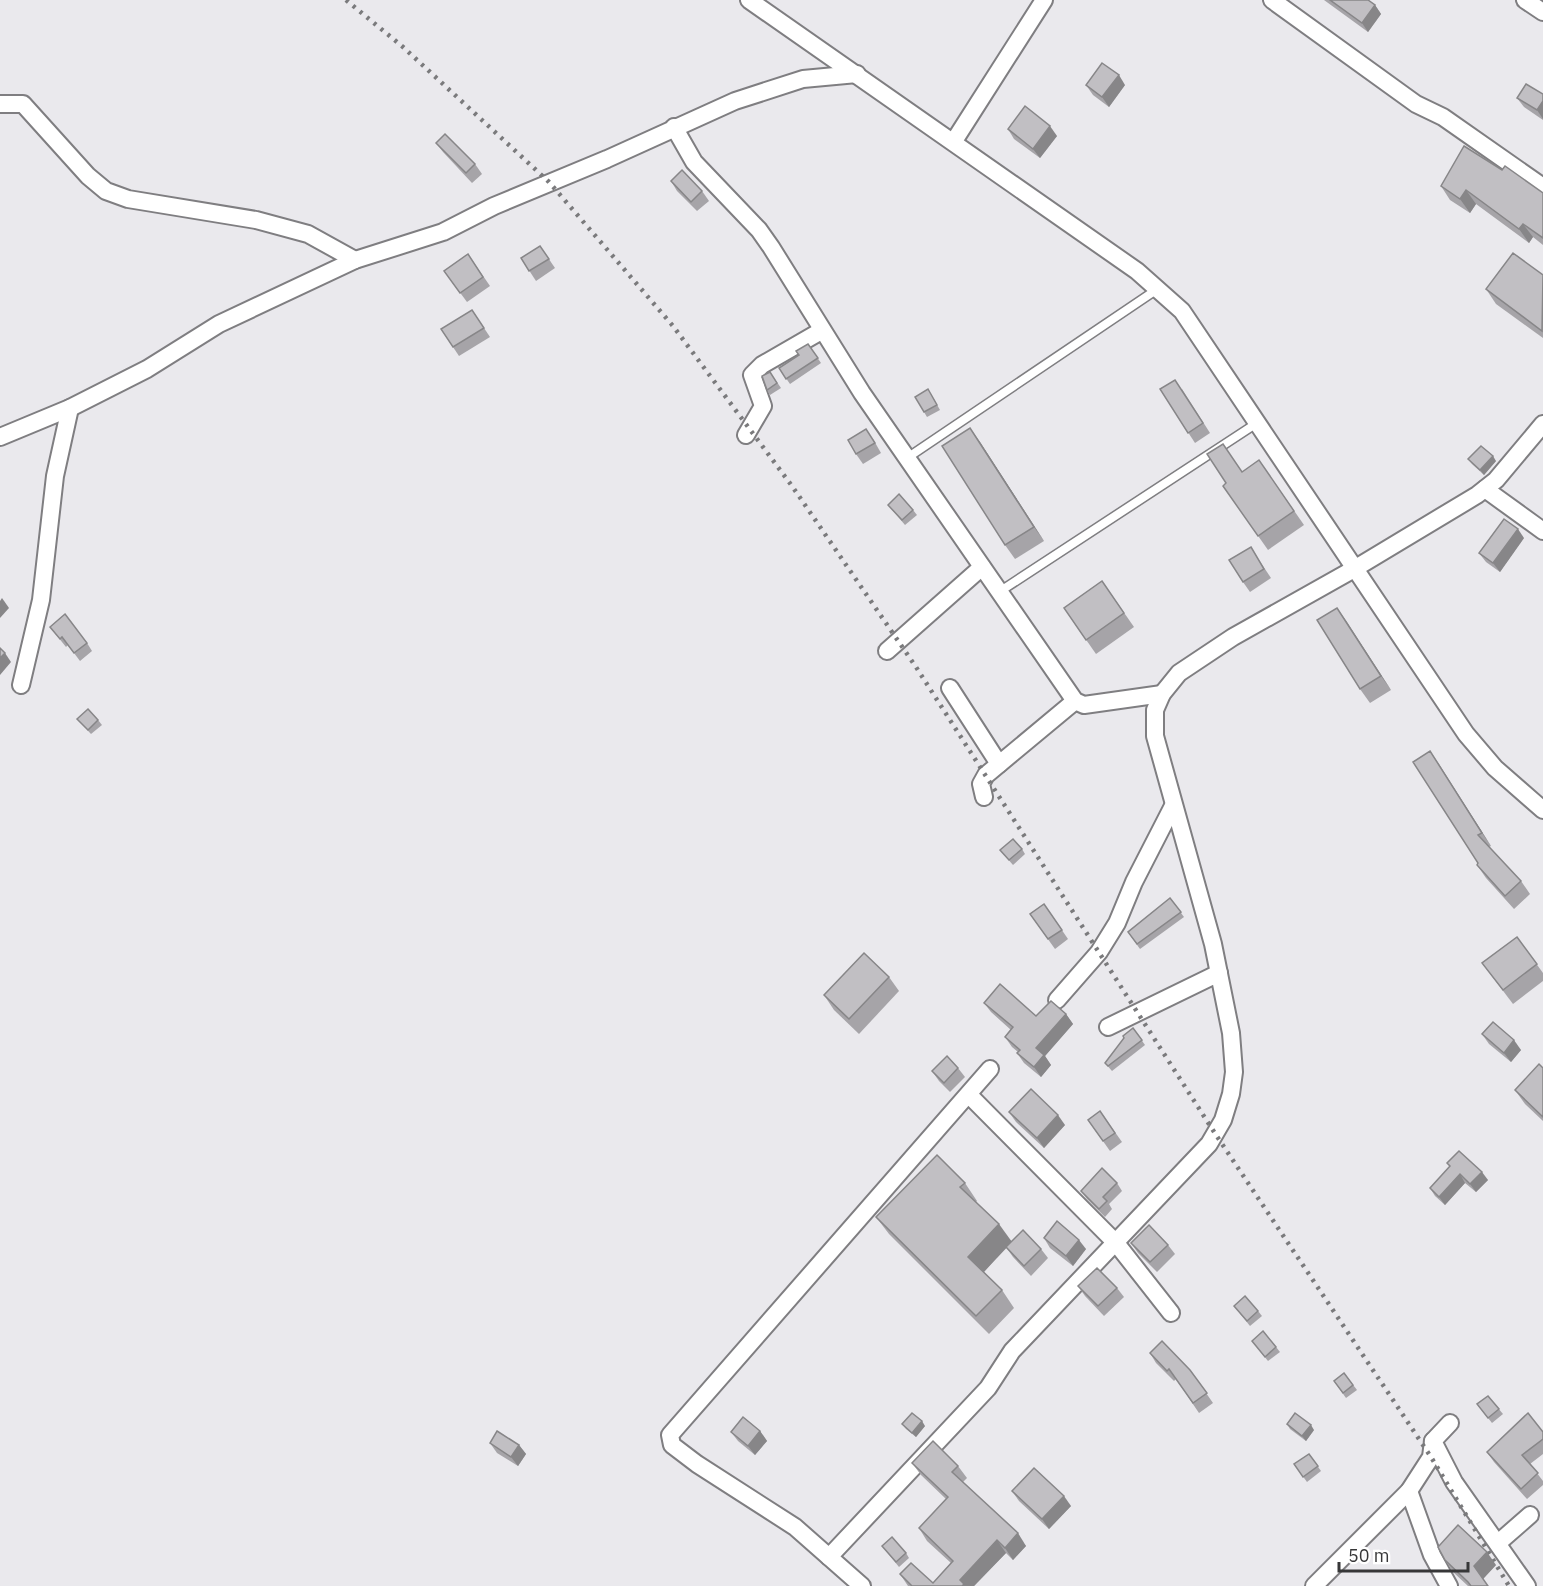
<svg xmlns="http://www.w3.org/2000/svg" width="1543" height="1586" font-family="'IBM Plex Sans',sans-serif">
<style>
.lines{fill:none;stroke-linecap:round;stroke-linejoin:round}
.service-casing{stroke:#7f7e81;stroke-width:11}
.minor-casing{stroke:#7f7e81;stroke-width:20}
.service{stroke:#fff;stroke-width:8}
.minor{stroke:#fff;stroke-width:16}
.rail{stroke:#7a7a7c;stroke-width:4.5;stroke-dasharray:3 6;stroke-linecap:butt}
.wall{fill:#a6a4a8}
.shaded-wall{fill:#878688}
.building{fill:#c1bfc3;stroke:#878688;stroke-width:1.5}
</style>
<rect width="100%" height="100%" fill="#eae9ed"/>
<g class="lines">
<defs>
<g id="service">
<path d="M907,458L1159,288"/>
<path d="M999,592L1257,423"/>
</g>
<g id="minor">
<path d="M749,0L1137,271L1182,311L1466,734L1495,768L1543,810"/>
<path d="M1272,0L1416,104L1443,117L1543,187"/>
<path d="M1525,0L1543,12"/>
<path d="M0,104H23L88,176L106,191L128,199L256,220L308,234L355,260"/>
<path d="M674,127L694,162L759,230L771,247L862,393L1075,701L1084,705L1162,694"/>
<path d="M954,141L1044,0"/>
<path d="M746,435L763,406L752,375L762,365L821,331"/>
<path d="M0,437L70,408L147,369L219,324L355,260L443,232L494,206L607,159L735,101L803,79L857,74"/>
<path d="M1485,489L1543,531"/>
<path d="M887,651L982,567"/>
<path d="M21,685L41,600L55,476L70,408"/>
<path d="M950,688L999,764"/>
<path d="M984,797L981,784L986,775L1075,701"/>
<path d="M1057,1000L1099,952L1117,923L1134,882L1173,806"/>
<path d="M1108,1027L1219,973"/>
<path d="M969,1095L1116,1243L1171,1313"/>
<path d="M1450,1423L1433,1441L1454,1482L1527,1586"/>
<path d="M1409,1491L1432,1555L1449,1586"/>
<path d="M1498,1543L1530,1515"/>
<path d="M829,1557L988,1388L1012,1351L1209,1144L1223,1120L1231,1094L1234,1072L1231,1033L1213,944L1155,736V710L1162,694L1179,673L1233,637L1354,569L1477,495L1496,480L1543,424"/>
<path d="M862,1586L795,1527L697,1464L672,1445L670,1435L990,1069"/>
<path d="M1314,1586L1409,1491L1431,1457L1433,1441"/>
</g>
</defs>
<use href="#service" class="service-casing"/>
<use href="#minor" class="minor-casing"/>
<use href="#service" class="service"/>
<use href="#minor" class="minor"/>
<path class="rail" d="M346,0L403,47L549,182L673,326L792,486L916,667L1216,1135L1431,1457L1509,1586"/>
</g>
<g class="wall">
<path d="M1324,0H1368L1375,5L1381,14L1368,32Z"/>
<path d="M1086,85H1125L1109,107L1093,95Z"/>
<path d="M1543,94V120L1524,107L1517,98Z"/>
<path d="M1008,129L1057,136L1040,158L1014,139Z"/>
<path d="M436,143L475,164L482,174L472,183L443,152Z"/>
<path d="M1502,170L1543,193V245L1533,237L1529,243L1476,204L1470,213L1450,200L1441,186Z"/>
<path d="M671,181L702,191L709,201L697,211L677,191Z"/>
<path d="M540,246L555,268L536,281L521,258Z"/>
<path d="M468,254L490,286L467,302L444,271Z"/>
<path d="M1543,275V338L1496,304L1486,289Z"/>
<path d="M472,310L490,337L459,356L453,347Z"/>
<path d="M808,344L821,363L790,384L779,368L799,355Z"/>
<path d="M770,372L781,388L770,395L767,390Z"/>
<path d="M1160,389H1182L1210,433L1195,443Z"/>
<path d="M931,394L940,410L927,417L924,412Z"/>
<path d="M873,439L881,453L863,464L856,454Z"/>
<path d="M980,442L1044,541L1015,559L1005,545Z"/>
<path d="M1468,459L1496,461L1484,475L1472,464Z"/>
<path d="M1259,460L1304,525L1268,550L1223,486Z"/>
<path d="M888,505L913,510L917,515L905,525Z"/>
<path d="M1524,538L1500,572L1486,562L1479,553Z"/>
<path d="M1257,557L1271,578L1250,592L1243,582Z"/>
<path d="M1102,581L1134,627L1096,654L1064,608Z"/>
<path d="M1337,608L1391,690L1370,703L1360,689Z"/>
<path d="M50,627L87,643L92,651L80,661L68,645L66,647Z"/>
<path d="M77,719L98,720L102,725L91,734Z"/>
<path d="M1430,751L1491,846L1489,847L1521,881L1530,894L1514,909L1486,878L1477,865L1478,863Z"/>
<path d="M1022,849L1025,854L1013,865L1000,850Z"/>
<path d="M1170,898L1184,917L1140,949L1128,932Z"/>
<path d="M1044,904L1068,939L1055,949L1030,914Z"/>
<path d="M1517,937L1543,973V981L1513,1004L1482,963Z"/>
<path d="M889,977L899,991L859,1034L834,1010L824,995Z"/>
<path d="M984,1003L1036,1016L1066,1014L1073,1024L1045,1056L1051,1065L1041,1077L1024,1063L1017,1053L1018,1052L1012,1047L1005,1037L1011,1030L991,1012Z"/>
<path d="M1133,1028L1145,1045L1112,1071L1105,1063Z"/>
<path d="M1482,1034L1521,1050L1511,1062L1489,1044Z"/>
<path d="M958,1068L965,1077L950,1092L939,1081L932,1071Z"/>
<path d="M1543,1068V1121L1525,1104L1515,1090Z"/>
<path d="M1100,1111L1122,1142L1110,1151L1088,1120Z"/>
<path d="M1009,1112L1065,1125L1044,1148L1016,1122Z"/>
<path d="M1447,1163L1488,1180L1476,1192L1465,1183L1445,1205L1435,1196L1430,1188L1450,1167Z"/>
<path d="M965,1183L977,1201L976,1202L1012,1242L1041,1249L1048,1258L1031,1276L1013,1257L1006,1247L984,1272L1002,1290L1014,1308L989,1334L889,1234L876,1217Z"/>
<path d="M1117,1183L1122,1191L1109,1204L1112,1209L1105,1217L1087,1199L1081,1191Z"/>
<path d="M1044,1238L1086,1249L1073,1266L1050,1248Z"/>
<path d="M1131,1243L1168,1245L1175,1254L1157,1272L1138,1253Z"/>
<path d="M1078,1286L1117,1288L1124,1297L1104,1316L1085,1296Z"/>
<path d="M1234,1306L1258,1311L1262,1316L1250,1326Z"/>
<path d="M1252,1341L1276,1347L1280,1352L1268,1361Z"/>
<path d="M1150,1353L1190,1370L1213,1403L1199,1413L1176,1379L1174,1381L1156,1363Z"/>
<path d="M1344,1373L1357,1390L1346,1398L1334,1381Z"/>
<path d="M1488,1396L1503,1414L1492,1423L1477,1404Z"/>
<path d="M902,1424L925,1426L916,1437L906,1429Z"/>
<path d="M1287,1424L1314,1430L1306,1441L1290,1429Z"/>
<path d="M760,1431L767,1441L755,1455L738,1441L731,1432Z"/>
<path d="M1543,1432V1454L1530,1464L1543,1481V1485L1527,1499L1494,1462L1487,1452Z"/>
<path d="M490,1443L519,1445L526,1454L518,1466L497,1453Z"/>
<path d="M1309,1454L1321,1471L1307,1482L1294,1464Z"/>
<path d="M912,1463L958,1466L967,1478L963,1482L1026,1546L1013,1560L1006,1553L974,1586H908L900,1574L933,1583L951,1563L927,1541L919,1528L946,1499L921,1475Z"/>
<path d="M1012,1491L1071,1506L1049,1529L1019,1501Z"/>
<path d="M882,1546L906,1553L909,1558L899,1567Z"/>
<path d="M1445,1560L1496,1565L1483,1579L1488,1586H1468L1453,1572Z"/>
</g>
<g class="shaded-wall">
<path d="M1375,5L1381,14L1368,32L1362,23Z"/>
<path d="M1119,75L1125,85L1109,107L1102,97Z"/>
<path d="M1543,101V119L1537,110Z"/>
<path d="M1050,126L1057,136L1040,158L1033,149Z"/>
<path d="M1466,190L1476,204L1470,213L1460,199Z"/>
<path d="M1523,224L1533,237L1529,243L1519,229Z"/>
<path d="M970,428L980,442L1044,541L1034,527Z"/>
<path d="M1493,456L1496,461L1484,475L1480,470Z"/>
<path d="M1518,529L1524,538L1500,572L1493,563Z"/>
<path d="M2,598L9,608L0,618V601Z"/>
<path d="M1337,608L1347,622L1391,690L1381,676Z"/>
<path d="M5,653L11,662L0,675V658Z"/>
<path d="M1430,751L1439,764L1491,846L1482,833Z"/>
<path d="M1066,1014L1073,1024L1045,1056L1051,1065L1041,1077L1034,1067L1036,1048Z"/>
<path d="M1514,1040L1521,1050L1511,1062L1504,1053Z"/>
<path d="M1058,1115L1065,1125L1044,1148L1037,1138Z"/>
<path d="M1482,1172L1488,1180L1476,1192L1470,1184Z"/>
<path d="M1460,1174L1465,1183L1445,1205L1439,1197Z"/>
<path d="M999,1224L1012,1242L981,1275L968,1257Z"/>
<path d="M1079,1240L1086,1249L1073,1266L1066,1256Z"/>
<path d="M922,1421L925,1426L916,1437L912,1433Z"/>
<path d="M1311,1425L1314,1430L1306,1441L1302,1436Z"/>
<path d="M760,1431L767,1441L755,1455L748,1446Z"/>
<path d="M519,1445L526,1454L518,1466L511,1457Z"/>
<path d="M1064,1496L1071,1506L1049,1529L1042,1519Z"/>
<path d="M1018,1533L1026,1546L1013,1560L1005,1548Z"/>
<path d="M997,1540L1006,1553L974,1586H962L960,1580Z"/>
<path d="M1487,1552L1496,1565L1483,1579L1474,1566Z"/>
</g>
<g class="building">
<path d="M1330,0H1368L1375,5L1362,23Z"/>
<path d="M1102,63L1119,75L1102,97L1086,85Z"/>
<path d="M1526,84L1543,94V101L1537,110L1517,98Z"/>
<path d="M1025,106L1050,126L1033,149L1008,129Z"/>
<path d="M445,134L475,164L466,173L436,143Z"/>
<path d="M1464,146L1502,170L1505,166L1543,193V238L1523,224L1519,229L1466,190L1460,199L1441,186Z"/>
<path d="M682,170L702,191L691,202L671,181Z"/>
<path d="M540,246L549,259L529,271L521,258Z"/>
<path d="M1513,253L1543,275L1542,331L1486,289Z"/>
<path d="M468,254L483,277L460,293L444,271Z"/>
<path d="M472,310L484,328L453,347L441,329Z"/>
<path d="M808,344L818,358L786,379L779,368L799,355L796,351Z"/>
<path d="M770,372L777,383L767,390L762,376Z"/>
<path d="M1175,380L1203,423L1188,433L1160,389Z"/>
<path d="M928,389L937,405L924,412L915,397Z"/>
<path d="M970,428L1034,527L1005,545L942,446Z"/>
<path d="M866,429L875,443L856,454L848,440Z"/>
<path d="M1223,444L1242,472L1259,460L1294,511L1258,536L1223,486L1226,483L1207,454Z"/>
<path d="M1481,446L1493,456L1480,470L1468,459Z"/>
<path d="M899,494L913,510L902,520L888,505Z"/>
<path d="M1504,519L1518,529L1493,563L1479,553Z"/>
<path d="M1251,547L1264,569L1243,582L1229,560Z"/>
<path d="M1102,581L1124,613L1086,640L1064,608Z"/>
<path d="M1337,608L1381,676L1360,689L1317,620Z"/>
<path d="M65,614L87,643L74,653L62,637L60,639L50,627Z"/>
<path d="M0,648L5,653L0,658Z"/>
<path d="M88,709L98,720L88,730L77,719Z"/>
<path d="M1430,751L1482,833L1478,835L1521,881L1505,896L1477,865L1478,863L1413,762Z"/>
<path d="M1013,839L1022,849L1009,860L1000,850Z"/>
<path d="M1170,898L1181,912L1137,944L1128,932Z"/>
<path d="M1044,904L1062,930L1048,939L1030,914Z"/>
<path d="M1517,937L1537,964L1503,990L1482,963Z"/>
<path d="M864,953L889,977L849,1019L824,995Z"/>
<path d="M1000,984L1036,1016L1051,1001L1066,1014L1036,1048L1044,1055L1034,1067L1017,1053L1020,1050L1005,1037L1013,1027L984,1003Z"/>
<path d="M1493,1022L1514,1040L1504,1053L1482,1034Z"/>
<path d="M1133,1028L1142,1040L1108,1066L1105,1063L1124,1038L1123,1036Z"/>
<path d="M947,1056L958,1068L944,1083L932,1071Z"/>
<path d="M1539,1064L1543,1068V1117L1515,1090Z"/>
<path d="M1031,1089L1058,1115L1037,1138L1009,1112Z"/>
<path d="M1100,1111L1115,1133L1103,1141L1088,1120Z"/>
<path d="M1459,1151L1482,1172L1470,1184L1460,1174L1439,1197L1430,1188L1450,1166L1447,1163Z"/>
<path d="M937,1155L965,1183L960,1187L999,1224L968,1257L1002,1290L976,1316L876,1217Z"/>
<path d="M1102,1168L1117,1183L1103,1197L1107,1201L1099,1209L1081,1191Z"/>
<path d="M1057,1221L1079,1240L1066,1256L1044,1238Z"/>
<path d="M1149,1225L1168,1245L1150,1262L1131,1243Z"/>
<path d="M1023,1230L1041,1249L1024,1266L1006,1247Z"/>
<path d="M1097,1268L1117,1288L1098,1306L1078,1286Z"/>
<path d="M1245,1296L1258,1311L1247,1321L1234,1306Z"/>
<path d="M1263,1331L1276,1347L1265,1357L1252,1341Z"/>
<path d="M1162,1341L1190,1370L1207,1393L1193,1403L1169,1369L1167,1371L1150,1353Z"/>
<path d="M1344,1373L1353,1385L1343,1393L1334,1381Z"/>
<path d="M1488,1396L1499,1409L1488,1418L1477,1404Z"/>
<path d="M912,1413L922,1421L912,1433L902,1424Z"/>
<path d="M1295,1413L1311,1425L1302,1436L1287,1424Z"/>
<path d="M1528,1413L1543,1432V1439L1522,1455L1538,1473L1521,1489L1487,1452Z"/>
<path d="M743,1417L760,1431L748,1446L731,1432Z"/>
<path d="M497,1431L519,1445L511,1457L490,1443Z"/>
<path d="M933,1441L958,1466L952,1472L1018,1533L1005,1548L997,1540L960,1580L964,1584L962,1586H912L900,1574L911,1563L933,1583L953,1561L919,1528L948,1497L912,1463Z"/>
<path d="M1309,1454L1318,1466L1303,1477L1294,1464Z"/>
<path d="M1034,1468L1064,1496L1042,1519L1012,1491Z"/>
<path d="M1458,1525L1487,1552L1474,1566L1488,1586H1471L1468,1582L1445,1560L1438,1547Z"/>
<path d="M892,1537L906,1553L896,1562L882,1546Z"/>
</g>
<path d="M1339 1562v9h129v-9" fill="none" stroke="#373738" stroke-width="3"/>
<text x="1348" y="1562" font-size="18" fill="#373738" stroke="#ffffff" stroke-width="4.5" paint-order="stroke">50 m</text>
</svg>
